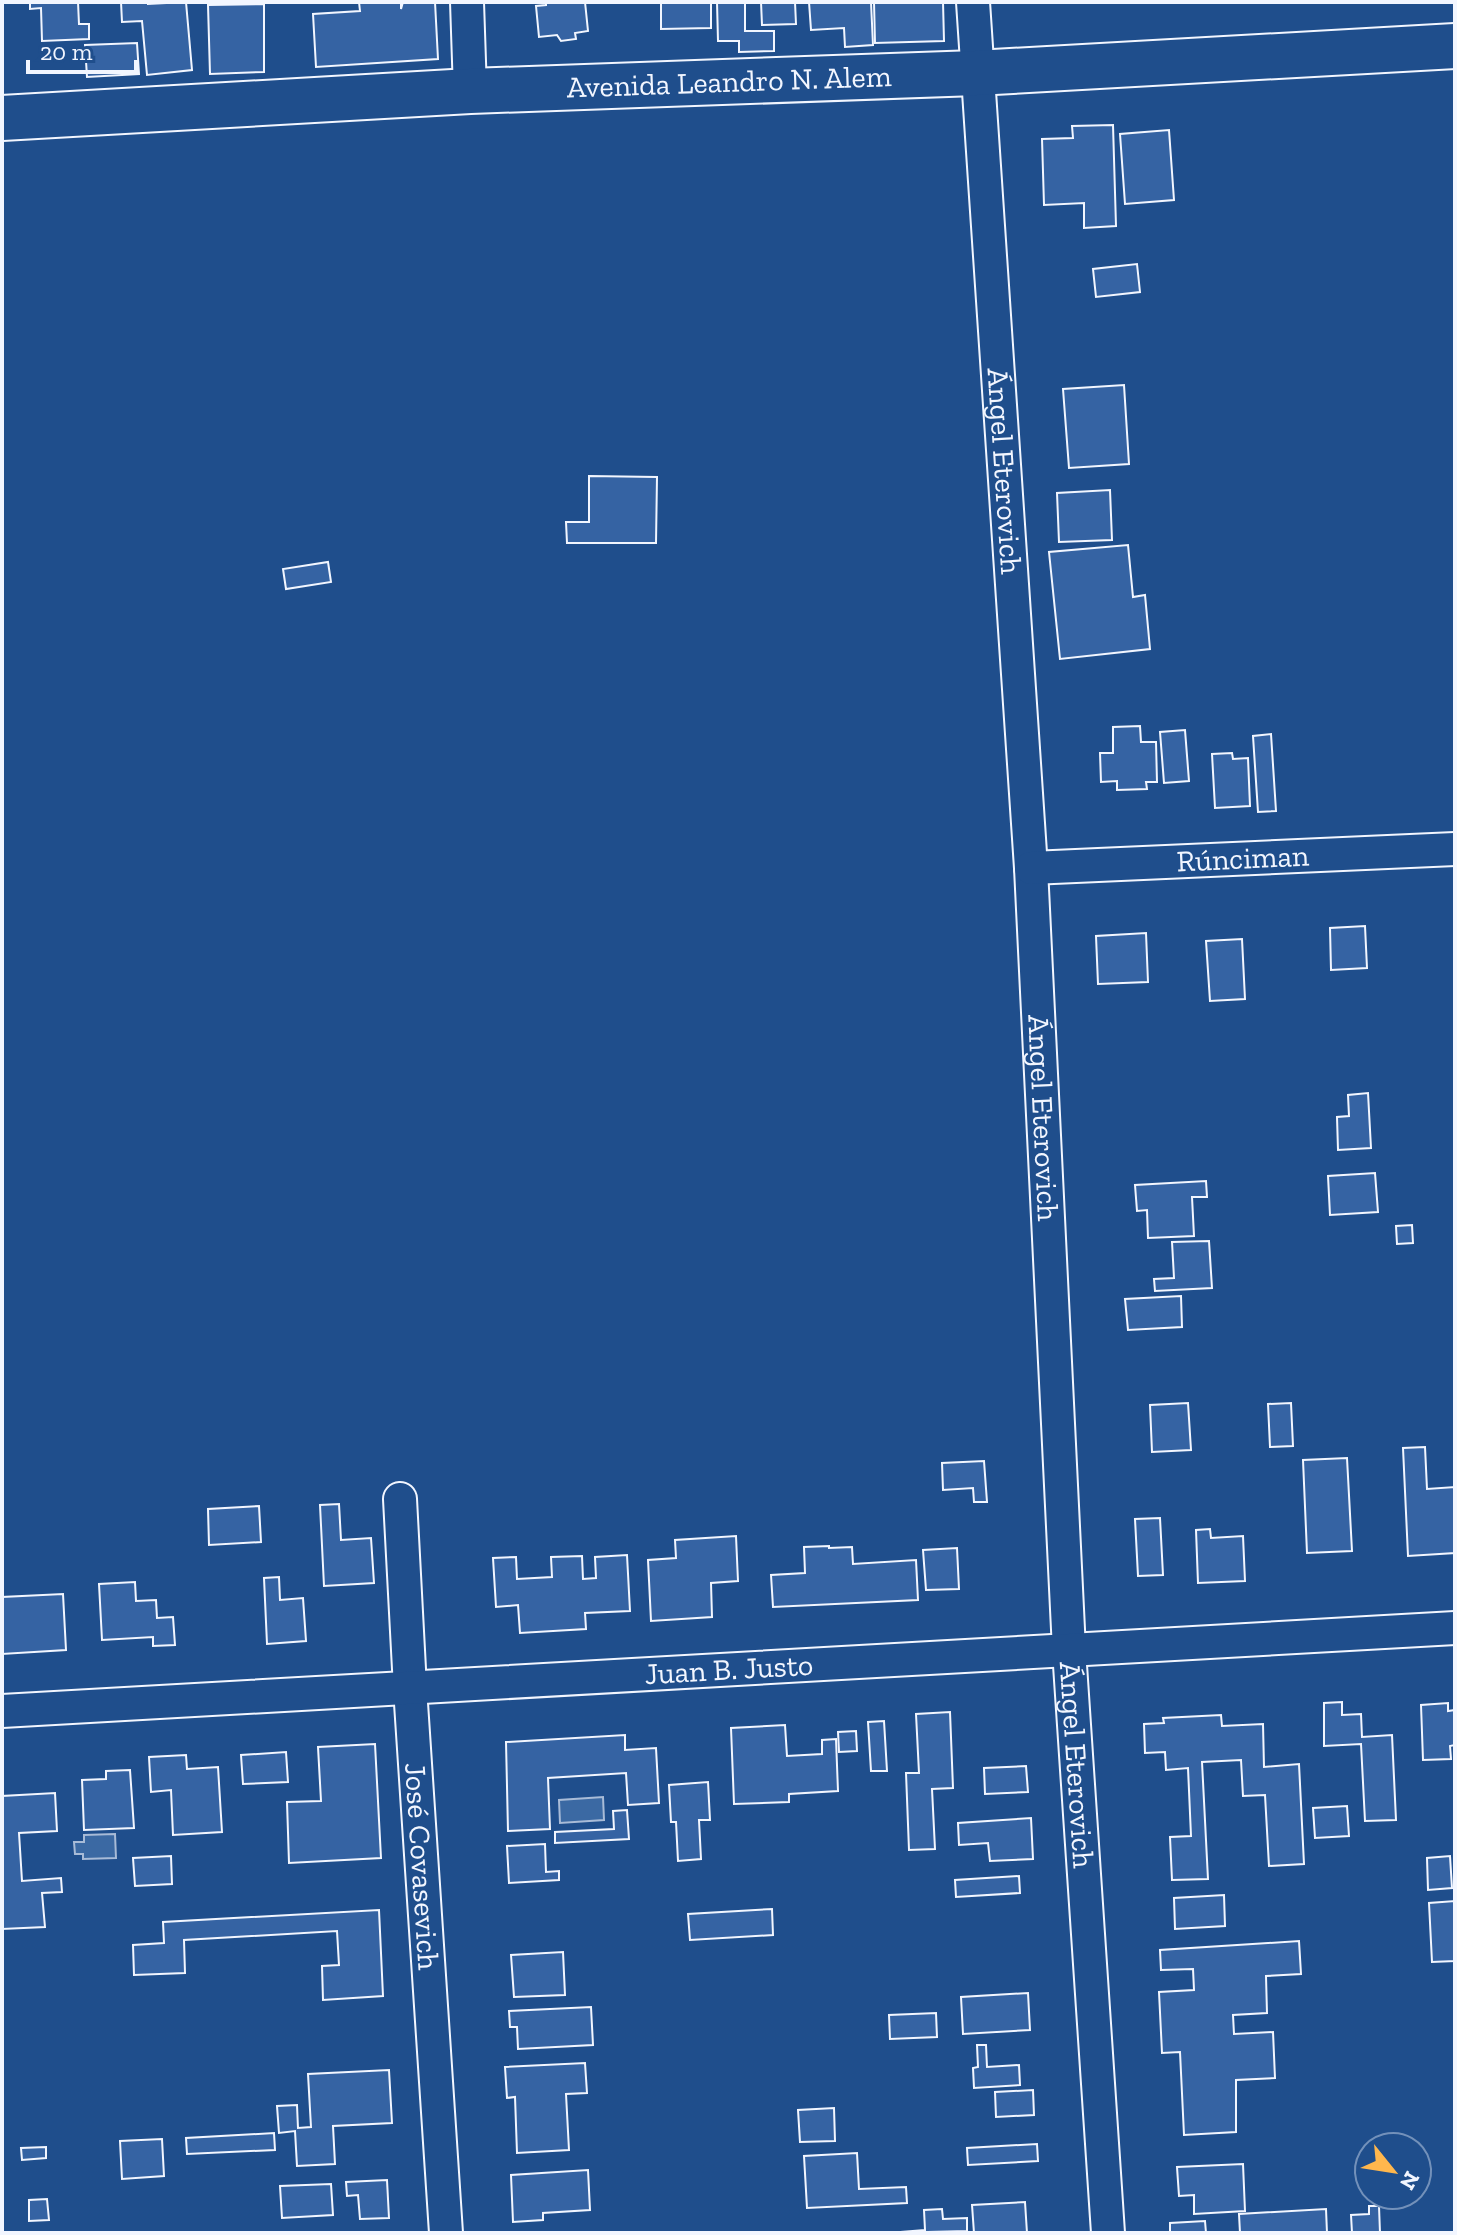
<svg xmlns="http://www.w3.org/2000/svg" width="1457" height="2235" font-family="'Zilla Slab',serif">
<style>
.water{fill:#3b69a3;stroke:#a8bbd7;stroke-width:2}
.building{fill:#3563a3;stroke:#f2f6ff;stroke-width:2}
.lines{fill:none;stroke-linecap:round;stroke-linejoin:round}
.street-casing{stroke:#f2f6ff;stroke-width:36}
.secondary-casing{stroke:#f2f6ff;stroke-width:48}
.street{stroke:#1f4e8c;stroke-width:32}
.secondary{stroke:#1f4e8c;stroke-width:44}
.labels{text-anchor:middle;stroke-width:6;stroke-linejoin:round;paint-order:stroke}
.street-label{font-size:30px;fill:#f2f6ff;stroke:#1f4e8c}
</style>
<rect width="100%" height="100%" fill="#1f4e8c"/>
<g class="water">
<path d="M603,1797L604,1820L560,1823L559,1800Z"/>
<path d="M115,1834L116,1858L83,1859V1854H75L74,1842H84V1835Z"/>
</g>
<g class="building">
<path d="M30,2H78L79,24H89V39L42,41L41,8L30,9Z"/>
<path d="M121,2H148V4L186,2L192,70L147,75L142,21L122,22Z"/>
<path d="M359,2H401V9L403,2H435L438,59L316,67L313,14L360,11Z"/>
<path d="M546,2H585L588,31L575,33L576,39L561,41L557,35L539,37L536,6L546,5Z"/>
<path d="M661,2H711V28L661,29Z"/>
<path d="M717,2H745V31H774V51L739,52V41H718Z"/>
<path d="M761,2H795L796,24L762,25Z"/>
<path d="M809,2H871L873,45L845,47L844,28L811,30Z"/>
<path d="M874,2H943L944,41L875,43Z"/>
<path d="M264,4V72L210,74L208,5Z"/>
<path d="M137,43L139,74L87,77L85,45Z"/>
<path d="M1113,125L1116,226L1084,228V203L1044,205L1042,139L1073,138L1072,126Z"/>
<path d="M1169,130L1174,200L1125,204L1120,134Z"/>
<path d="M1137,264L1140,292L1096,297L1093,269Z"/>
<path d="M1124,385L1129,464L1069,468L1063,389Z"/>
<path d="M589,476L657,477L656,543H567L566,522H589Z"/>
<path d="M1110,490L1112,540L1059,542L1057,493Z"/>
<path d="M1128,545L1133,597L1145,595L1150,649L1060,659L1049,552Z"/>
<path d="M328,562L331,582L286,589L283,569Z"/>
<path d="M1140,726L1141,742H1156L1157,782H1146L1147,789L1117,790V781L1101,782L1100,753H1113V727Z"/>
<path d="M1185,730L1189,781L1164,783L1160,732Z"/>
<path d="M1271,734L1276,811L1258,812L1253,736Z"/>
<path d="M1232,753L1233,759L1248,758L1250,806L1215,808L1212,754Z"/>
<path d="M1365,926L1367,968L1331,970L1330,928Z"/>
<path d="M1146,933L1148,982L1098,984L1096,936Z"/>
<path d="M1242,939L1245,999L1210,1001L1206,941Z"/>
<path d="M1368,1093L1371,1148L1338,1150L1337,1117L1349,1116L1348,1095Z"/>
<path d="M1375,1173L1378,1212L1330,1215L1328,1176Z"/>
<path d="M1206,1181L1207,1197H1192L1194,1236L1148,1238L1147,1210L1137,1211L1135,1185Z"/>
<path d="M1412,1225L1413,1243L1397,1244L1396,1226Z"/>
<path d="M1209,1241L1212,1288L1155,1291L1154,1279L1174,1278L1172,1242Z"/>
<path d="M1181,1296L1182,1327L1128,1330L1125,1299Z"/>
<path d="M1188,1403L1191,1450L1152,1452L1150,1405Z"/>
<path d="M1291,1403L1293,1446L1270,1447L1268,1404Z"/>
<path d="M1425,1447L1427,1489L1455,1487V1553L1408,1556L1403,1448Z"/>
<path d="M1347,1458L1352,1551L1307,1553L1303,1460Z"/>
<path d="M984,1461L987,1502H974L973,1488L943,1490L942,1463Z"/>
<path d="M339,1504L341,1540L371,1538L374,1583L324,1586L320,1505Z"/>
<path d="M259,1506L261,1542L209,1545L208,1509Z"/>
<path d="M1160,1518L1163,1575L1138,1576L1135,1519Z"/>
<path d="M1210,1529L1211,1538L1243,1536L1245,1581L1198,1583L1196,1530Z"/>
<path d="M736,1536L738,1581L711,1583L712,1617L651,1621L648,1560L676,1558L675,1540Z"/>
<path d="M829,1546V1548L852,1547L853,1564L916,1560L918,1600L773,1607L771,1575L805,1573L804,1547Z"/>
<path d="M957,1548L959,1589L926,1590L923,1550Z"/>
<path d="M627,1555L630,1611L585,1613L586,1629L520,1633L518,1605L496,1607L493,1558L516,1557L517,1579L552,1577L551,1557L582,1556L583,1579L596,1578L595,1557Z"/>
<path d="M279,1577L280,1600L303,1598L306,1641L267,1644L264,1578Z"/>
<path d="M135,1582L136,1601L156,1600L157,1618L173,1617L175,1645L153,1646V1637L102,1640L99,1584Z"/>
<path d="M63,1594L66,1650L2,1654V1597Z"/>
<path d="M1342,1702V1715L1361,1714L1362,1737L1392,1735L1396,1820L1365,1821L1361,1744L1324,1746V1703Z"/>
<path d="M1448,1703V1711L1455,1710V1745L1450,1746L1451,1759L1423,1760L1421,1705Z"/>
<path d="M950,1712L953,1788L932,1789L935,1849L909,1850L906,1773H919L916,1714Z"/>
<path d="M1221,1715L1222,1726L1263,1724L1264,1767L1299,1764L1304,1864L1269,1866L1265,1795L1243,1796L1241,1760L1202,1762L1208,1879L1172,1880L1170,1837L1191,1836L1188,1768L1166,1770L1165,1752L1145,1753L1144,1724L1164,1723L1163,1718Z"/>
<path d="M884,1721L887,1771H871L868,1722Z"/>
<path d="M785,1725L787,1756L822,1754V1740L836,1739L838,1791L789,1794V1802L734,1804L731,1728Z"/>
<path d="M856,1731L857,1751L839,1752L838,1732Z"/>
<path d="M625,1735V1750L656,1748L659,1803L628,1805L626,1773L548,1778L550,1829L508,1831L506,1742Z"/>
<path d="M375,1744L381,1858L289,1863L287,1802L321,1801L318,1747Z"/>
<path d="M286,1752L288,1782L243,1784L241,1755Z"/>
<path d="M186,1755L187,1769L218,1767L222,1832L173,1835L171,1790L151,1792L149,1757Z"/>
<path d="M1026,1766L1028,1792L985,1794L984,1768Z"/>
<path d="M130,1770L134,1828L84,1830L82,1780L106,1779V1771Z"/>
<path d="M708,1782L710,1820H699L701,1859L678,1861L676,1822H671L669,1785Z"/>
<path d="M55,1793L57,1831L19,1833L22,1881L61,1878L62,1892L42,1893L45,1927L2,1929V1796Z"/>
<path d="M1347,1806L1349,1836L1315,1838L1313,1808Z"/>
<path d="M627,1810L629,1839L555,1843V1832L614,1829L613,1811Z"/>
<path d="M1031,1818L1033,1859L990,1861L988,1843L959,1845L958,1823Z"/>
<path d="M545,1844L546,1872L559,1871V1880L509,1883L507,1846Z"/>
<path d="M171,1856L172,1884L135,1886L133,1858Z"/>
<path d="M1450,1856L1452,1888L1428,1890L1427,1858Z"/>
<path d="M1019,1876L1020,1893L956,1897L955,1880Z"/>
<path d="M1224,1895L1225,1926L1175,1929L1174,1898Z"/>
<path d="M1455,1901V1961L1432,1962L1429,1903Z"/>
<path d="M772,1909L773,1935L690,1940L688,1914Z"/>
<path d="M379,1910L383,1996L323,2000L322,1966L339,1965L337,1931L184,1940L185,1973L134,1975L133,1945L164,1943L163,1922Z"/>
<path d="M1299,1941L1301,1974L1266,1976L1267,2013L1233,2015L1234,2034L1273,2032L1275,2078L1236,2080V2132L1184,2135L1180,2052L1162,2053L1159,1992L1194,1990L1193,1969L1161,1970L1160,1950Z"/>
<path d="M563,1952L565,1995L514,1997L511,1955Z"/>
<path d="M1028,1993L1030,2030L963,2034L961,1997Z"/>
<path d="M591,2007L593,2045L518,2049L517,2027H510L509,2011Z"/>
<path d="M936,2013L937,2037L890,2039L889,2015Z"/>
<path d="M977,2045H986L987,2067L1019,2065L1020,2085L974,2088L973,2068L978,2067Z"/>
<path d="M585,2063L587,2093L566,2094L569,2150L517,2153L515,2097L507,2098L505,2067Z"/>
<path d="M389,2070L392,2123L333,2126L335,2164L297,2166L295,2131L279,2133L277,2106L297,2105L298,2128L311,2127L308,2074Z"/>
<path d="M1033,2090L1034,2115L996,2117L995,2092Z"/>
<path d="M834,2108L835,2141L800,2142L798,2110Z"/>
<path d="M274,2133L275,2150L187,2154L186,2138Z"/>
<path d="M162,2139L164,2176L122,2179L120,2141Z"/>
<path d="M1037,2144L1038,2161L968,2165L967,2148Z"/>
<path d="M46,2147V2158L22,2160L21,2148Z"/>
<path d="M857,2153L859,2189L906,2187L907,2203L807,2208L804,2156Z"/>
<path d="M1243,2164L1245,2211L1194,2214V2195L1179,2196L1177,2167Z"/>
<path d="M588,2170L590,2210L543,2213V2220L513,2222L511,2175Z"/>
<path d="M387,2180L389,2218L360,2219L358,2195L347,2196L346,2182Z"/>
<path d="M331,2184L333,2215L282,2218L280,2186Z"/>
<path d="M47,2199L49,2220L29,2221V2200Z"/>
<path d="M1025,2202L1027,2233H974L972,2205Z"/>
<path d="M1369,2206H1379L1380,2233H1352L1351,2215L1369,2214Z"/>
<path d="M942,2209L943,2219L967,2218V2231L888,2233L925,2230L924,2210Z"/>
<path d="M1326,2209L1327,2233H1240L1239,2214Z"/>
<path d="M1205,2221L1206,2233H1170V2223Z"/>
</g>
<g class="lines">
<defs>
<g id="street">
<path d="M467,2L470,91"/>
<path id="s1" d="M973,2L1031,868L1069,1650L1108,2233"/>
<path id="s2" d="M1031,868L1455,849"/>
<path id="s3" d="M400,1499L410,1688L446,2233"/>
<path id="s4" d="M2,1711L1455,1628"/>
</g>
<g id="secondary">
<path id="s5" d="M2,118L470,91L976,73L1455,46"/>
</g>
</defs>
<use href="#street" class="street-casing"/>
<use href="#secondary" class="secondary-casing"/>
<use href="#street" class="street"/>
<use href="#secondary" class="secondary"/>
</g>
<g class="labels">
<g class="street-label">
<text dy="10" stroke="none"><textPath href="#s5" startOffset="728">Avenida Leandro N. Alem</textPath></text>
<text dy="10" stroke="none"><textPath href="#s1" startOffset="470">Ángel Eterovich</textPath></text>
<text dy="10" stroke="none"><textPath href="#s2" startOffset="212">Rúnciman</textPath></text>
<text dy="10" stroke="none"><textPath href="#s1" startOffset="1118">Ángel Eterovich</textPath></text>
<text dy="10" stroke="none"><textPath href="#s4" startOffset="728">Juan B. Justo</textPath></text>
<text dy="10" stroke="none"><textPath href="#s1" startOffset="1766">Ángel Eterovich</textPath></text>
<text dy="10" stroke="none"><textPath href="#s3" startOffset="368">José Covasevich</textPath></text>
</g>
</g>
<rect width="1457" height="2235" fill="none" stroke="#f2f6ff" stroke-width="8"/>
<g transform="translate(1393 2171) rotate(120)"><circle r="38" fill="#1f4e8c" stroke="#7391ba" stroke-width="2"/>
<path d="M0-6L14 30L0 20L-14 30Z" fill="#ffb74d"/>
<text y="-12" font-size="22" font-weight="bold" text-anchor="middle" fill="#f2f6ff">N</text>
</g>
<path d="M28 60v12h108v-12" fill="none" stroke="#f2f6ff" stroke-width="4"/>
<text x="40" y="60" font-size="24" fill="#f2f6ff" stroke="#1f4e8c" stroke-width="6" paint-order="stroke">20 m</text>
</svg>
